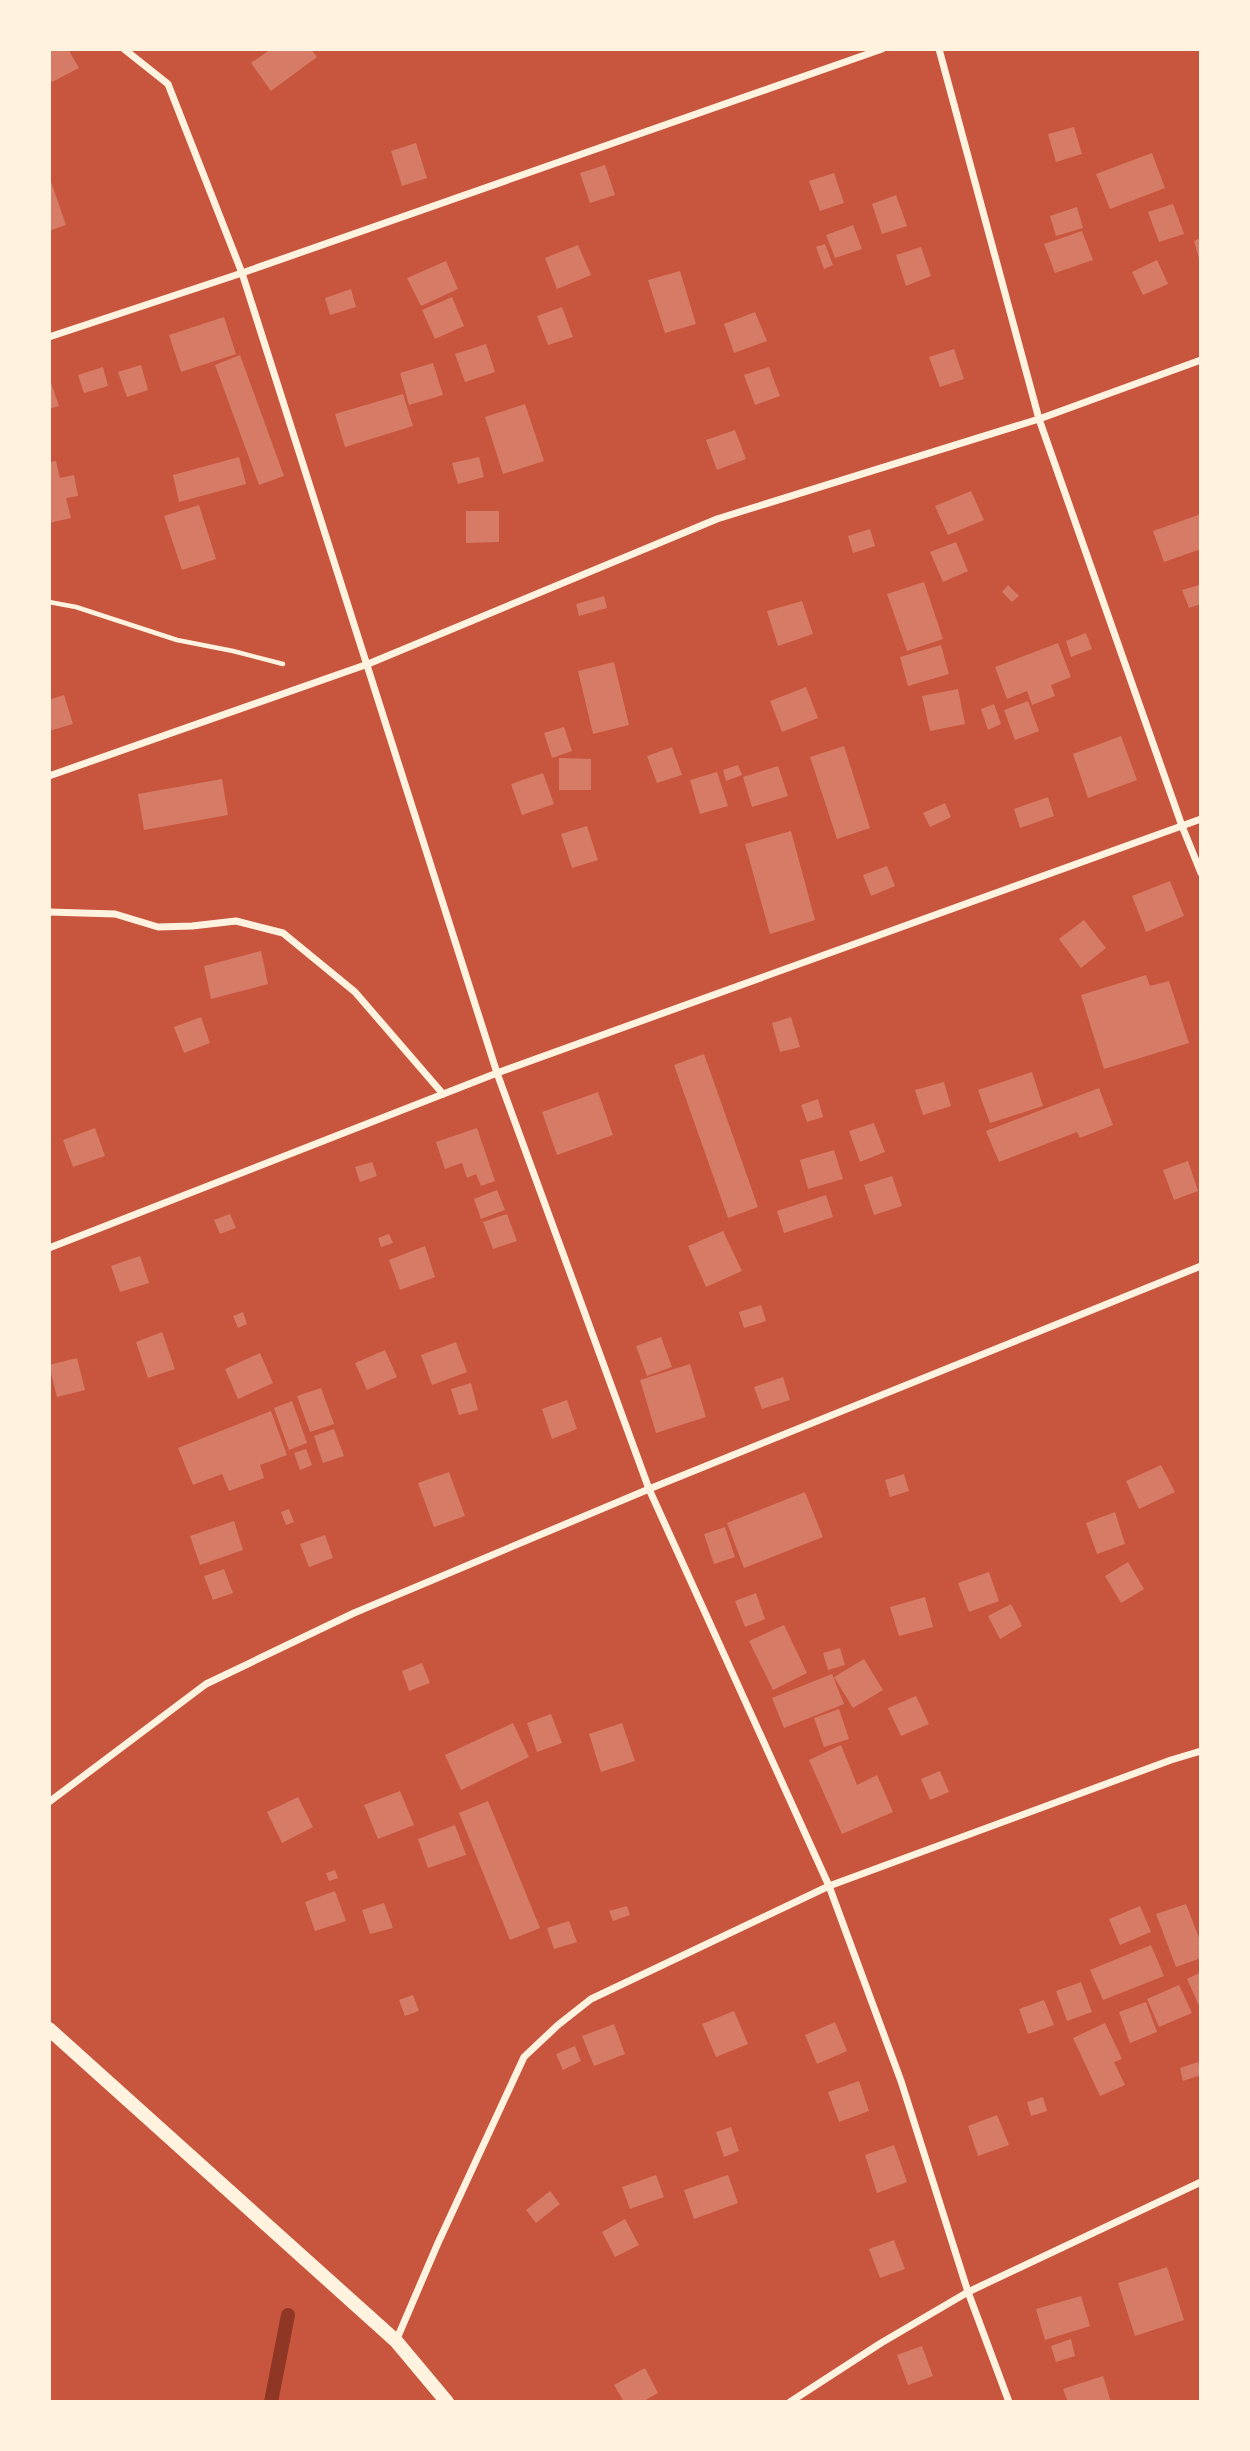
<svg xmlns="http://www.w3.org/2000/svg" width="1250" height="2451" font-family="'Asap Condensed',sans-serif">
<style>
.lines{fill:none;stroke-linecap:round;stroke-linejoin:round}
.stream{stroke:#8f3625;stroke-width:14}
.building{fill:#d67c66}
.path{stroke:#fff3e0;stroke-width:4.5}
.minor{stroke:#fff3e0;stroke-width:7}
.secondary{stroke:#fff3e0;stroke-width:14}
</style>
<rect width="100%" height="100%" fill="#c8553d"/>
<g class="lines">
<path class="stream" d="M271,2402L288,2315"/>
</g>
<g class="building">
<path d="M49,49H68L79,68L52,82L49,77Z"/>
<path d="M271,49H311L317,57L271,91L251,63Z"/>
<path d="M1074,127L1082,154L1056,162L1048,134Z"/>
<path d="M416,143L427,178L402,186L391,151Z"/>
<path d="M1152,153L1165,188L1110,209L1096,174Z"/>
<path d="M605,165L615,195L590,203L580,173Z"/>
<path d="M834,173L844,203L820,211L809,181Z"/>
<path d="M49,176L66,225L49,231Z"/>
<path d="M896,195L907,226L882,234L872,204Z"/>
<path d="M1173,204L1184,234L1159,242L1148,212Z"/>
<path d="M1077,207L1083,228L1056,236L1050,216Z"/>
<path d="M853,225L862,249L835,258L826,235Z"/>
<path d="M1082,231L1093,260L1055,273L1044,244Z"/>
<path d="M1201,238V262H1200L1194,241Z"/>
<path d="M825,244L833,265L824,269L816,247Z"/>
<path d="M578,245L591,275L557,289L545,258Z"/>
<path d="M921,247L931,276L906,286L896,255Z"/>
<path d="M1157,260L1168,284L1143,295L1132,272Z"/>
<path d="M446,261L458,289L421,306L407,278Z"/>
<path d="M680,271L696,324L665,333L648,280Z"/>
<path d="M351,289L356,307L330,315L325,298Z"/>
<path d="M452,297L464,326L435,339L422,310Z"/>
<path d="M562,307L573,337L548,345L537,316Z"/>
<path d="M755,312L767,341L734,353L724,324Z"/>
<path d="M224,317L236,354L181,372L169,335Z"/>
<path d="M486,344L495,372L465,382L455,354Z"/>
<path d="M954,349L964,379L940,387L929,357Z"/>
<path d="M240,355L284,476L259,485L215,365Z"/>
<path d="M433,363L443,395L409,405L400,373Z"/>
<path d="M141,365L148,390L127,397L118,372Z"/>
<path d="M103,367L108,386L84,393L78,375Z"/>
<path d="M769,367L780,396L755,405L744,375Z"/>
<path d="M49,377L59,406L49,409Z"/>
<path d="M403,394L413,426L345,447L335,414Z"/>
<path d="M525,404L544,461L503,474L485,417Z"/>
<path d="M735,430L746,459L717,470L706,440Z"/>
<path d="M239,457L246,484L179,502L173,475Z"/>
<path d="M479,457L484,477L458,484L452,463Z"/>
<path d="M56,461L60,478L74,475L78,496L66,498L71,518L49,523V462Z"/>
<path d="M971,491L984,520L948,535L935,506Z"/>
<path d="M199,505L216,559L182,570L164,516Z"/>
<path d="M466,511H499V542L466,543Z"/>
<path d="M1201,514V549L1164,562L1153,531Z"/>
<path d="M870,529L875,546L853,553L848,536Z"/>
<path d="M956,542L968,571L943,582L930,552Z"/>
<path d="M924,582L943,639L907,651L887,594Z"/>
<path d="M1008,585L1019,596L1012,602L1002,592Z"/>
<path d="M1199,585L1201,604L1189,608L1182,590Z"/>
<path d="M604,596L607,608L579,616L576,604Z"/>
<path d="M802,601L813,634L778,646L767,611Z"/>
<path d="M1086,633L1092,649L1071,657L1066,641Z"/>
<path d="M1058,643L1071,677L1051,685L1055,696L1032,705L1027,691L1007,699L995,667Z"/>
<path d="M941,645L949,674L908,686L900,657Z"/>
<path d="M614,662L629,725L593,734L578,671Z"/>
<path d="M806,687L818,718L782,732L770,701Z"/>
<path d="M958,689L965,724L930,731L922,696Z"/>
<path d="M64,695L73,724L49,731V700Z"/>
<path d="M1028,701L1039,731L1015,740L1004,710Z"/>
<path d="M994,704L1001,724L988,730L981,709Z"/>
<path d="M564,727L572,751L552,758L544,733Z"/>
<path d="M1121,736L1137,780L1088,798L1073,754Z"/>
<path d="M844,746L870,828L837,839L810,757Z"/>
<path d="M672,747L682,775L657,783L647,756Z"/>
<path d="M559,758L591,759V790H559Z"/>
<path d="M738,765L742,775L726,781L723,770Z"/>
<path d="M778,766L788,796L752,807L743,777Z"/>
<path d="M717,772L728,806L700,814L690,780Z"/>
<path d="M543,773L554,804L522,815L511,784Z"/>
<path d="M222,779L228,815L144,830L138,794Z"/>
<path d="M1048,797L1054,816L1020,828L1014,809Z"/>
<path d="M945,803L951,817L930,827L923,813Z"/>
<path d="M587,826L598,860L572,868L561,834Z"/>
<path d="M791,831L815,920L770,934L745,844Z"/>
<path d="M887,866L895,886L871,896L863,875Z"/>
<path d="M1170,881L1184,916L1146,932L1132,896Z"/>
<path d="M1084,920L1106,948L1081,968L1059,939Z"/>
<path d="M261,951L268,984L211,999L204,966Z"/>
<path d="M1146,975L1150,986L1169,981L1189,1043L1104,1069L1081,995Z"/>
<path d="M201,1017L210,1043L184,1053L174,1027Z"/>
<path d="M791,1017L800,1047L780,1052L772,1023Z"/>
<path d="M704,1054L758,1207L728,1218L674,1065Z"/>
<path d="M1032,1072L1043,1106L990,1123L978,1090Z"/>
<path d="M944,1082L951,1106L923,1115L915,1090Z"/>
<path d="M1099,1088L1113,1125L1080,1138L1077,1132L999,1162L986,1131Z"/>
<path d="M598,1092L613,1135L557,1155L542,1112Z"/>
<path d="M818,1099L823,1117L807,1122L801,1105Z"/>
<path d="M874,1123L885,1152L860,1162L849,1131Z"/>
<path d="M95,1128L105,1156L73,1167L63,1140Z"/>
<path d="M477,1128L495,1181L481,1186L476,1174L467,1178L462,1163L445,1169L436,1142Z"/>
<path d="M834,1150L843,1179L808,1189L800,1160Z"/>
<path d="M1188,1161L1198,1191L1174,1200L1163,1170Z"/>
<path d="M372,1162L377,1176L360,1182L355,1167Z"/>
<path d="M892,1176L902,1206L874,1215L864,1185Z"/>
<path d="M497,1190L505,1210L481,1219L474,1199Z"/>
<path d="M826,1195L833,1217L784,1233L777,1211Z"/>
<path d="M230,1214L236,1228L220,1234L214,1220Z"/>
<path d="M507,1214L517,1241L493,1249L483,1222Z"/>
<path d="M723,1231L742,1271L706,1287L688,1246Z"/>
<path d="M389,1234L393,1243L381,1247L378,1238Z"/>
<path d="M425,1246L435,1277L400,1290L389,1260Z"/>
<path d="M140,1256L149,1283L120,1292L111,1266Z"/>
<path d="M761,1305L766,1321L744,1328L739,1312Z"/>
<path d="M243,1312L247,1324L238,1328L233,1316Z"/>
<path d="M162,1332L175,1369L148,1378L136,1342Z"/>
<path d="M661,1337L672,1367L647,1376L636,1346Z"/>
<path d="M456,1342L467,1372L432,1385L421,1355Z"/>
<path d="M385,1350L397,1377L367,1390L355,1363Z"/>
<path d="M260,1353L273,1383L238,1399L225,1369Z"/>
<path d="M77,1358L85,1390L57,1397L49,1365Z"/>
<path d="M690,1364L706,1417L656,1433L640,1380Z"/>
<path d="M783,1377L790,1400L762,1409L754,1387Z"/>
<path d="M471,1383L478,1410L459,1415L451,1389Z"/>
<path d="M321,1388L334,1424L310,1432L297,1396Z"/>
<path d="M567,1400L577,1429L552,1439L542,1409Z"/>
<path d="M292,1401L307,1443L289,1450L274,1408Z"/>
<path d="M271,1411L287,1455L260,1465L264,1478L229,1491L222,1474L193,1485L178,1448Z"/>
<path d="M334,1429L344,1456L323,1463L314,1436Z"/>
<path d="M306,1449L312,1465L300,1470L294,1453Z"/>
<path d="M1161,1465L1175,1492L1139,1509L1126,1481Z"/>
<path d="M449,1472L465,1516L434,1527L418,1483Z"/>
<path d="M904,1474L909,1491L890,1497L885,1480Z"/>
<path d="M805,1492L823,1537L744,1568L727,1523Z"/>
<path d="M289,1509L294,1522L286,1525L281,1512Z"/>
<path d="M1115,1512L1125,1544L1097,1554L1086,1523Z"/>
<path d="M234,1521L243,1550L200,1565L190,1536Z"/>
<path d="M725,1527L735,1557L714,1564L704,1534Z"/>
<path d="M325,1535L333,1558L309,1567L300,1544Z"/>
<path d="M1128,1562L1144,1589L1121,1603L1105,1576Z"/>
<path d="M224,1569L233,1593L213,1600L204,1576Z"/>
<path d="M989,1572L999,1601L969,1612L958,1583Z"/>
<path d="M756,1593L765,1619L745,1627L735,1601Z"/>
<path d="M925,1597L933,1627L899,1636L890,1607Z"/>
<path d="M1011,1604L1022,1626L1000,1639L988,1616Z"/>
<path d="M784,1625L807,1673L773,1690L749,1641Z"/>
<path d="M840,1648L845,1665L828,1670L823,1653Z"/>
<path d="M864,1659L883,1690L853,1708L834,1677Z"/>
<path d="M422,1663L430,1683L409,1691L402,1671Z"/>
<path d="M832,1674L844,1704L784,1728L772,1698Z"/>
<path d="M916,1696L929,1724L901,1736L888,1708Z"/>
<path d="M839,1709L849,1739L824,1747L814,1718Z"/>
<path d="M551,1714L562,1743L537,1752L527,1723Z"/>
<path d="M513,1723L529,1757L461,1790L445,1755Z"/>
<path d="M622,1723L635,1761L601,1772L589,1734Z"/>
<path d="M841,1745L857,1785L877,1775L893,1812L842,1834L809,1760Z"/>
<path d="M940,1771L949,1792L930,1800L921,1779Z"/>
<path d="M400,1791L414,1825L378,1839L364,1805Z"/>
<path d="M298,1797L313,1827L282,1843L267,1812Z"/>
<path d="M488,1801L540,1928L510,1940L459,1813Z"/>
<path d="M455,1825L466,1855L428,1868L418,1839Z"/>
<path d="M335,1870L338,1878L329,1881L326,1873Z"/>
<path d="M335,1891L346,1921L315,1931L305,1902Z"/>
<path d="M384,1903L393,1928L370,1934L362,1910Z"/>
<path d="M1186,1904L1201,1943V1958L1176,1967L1156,1914Z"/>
<path d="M627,1906L630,1915L613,1921L609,1911Z"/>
<path d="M1140,1906L1151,1932L1120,1945L1109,1919Z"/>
<path d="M569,1921L577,1942L554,1949L547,1928Z"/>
<path d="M1151,1945L1164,1976L1103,2000L1090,1970Z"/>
<path d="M1201,1972V2010L1187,1979Z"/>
<path d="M1081,1982L1092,2012L1067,2021L1056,1991Z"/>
<path d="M1179,1985L1192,2013L1159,2027L1147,1999Z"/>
<path d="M413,1995L419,2011L405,2016L399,2000Z"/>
<path d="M1044,2000L1054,2025L1028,2034L1019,2009Z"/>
<path d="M1146,2002L1157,2032L1130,2043L1119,2012Z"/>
<path d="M734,2011L748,2044L716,2057L702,2024Z"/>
<path d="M835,2022L847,2051L817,2064L805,2035Z"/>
<path d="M1105,2023L1122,2059L1114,2062L1125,2085L1100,2096L1073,2038Z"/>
<path d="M614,2024L625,2054L594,2066L582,2036Z"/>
<path d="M575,2046L581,2061L563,2070L556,2054Z"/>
<path d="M1198,2062L1201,2075L1183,2081L1180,2068Z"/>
<path d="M859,2081L869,2111L839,2122L828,2092Z"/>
<path d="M1043,2097L1047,2111L1031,2116L1027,2102Z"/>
<path d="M997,2115L1009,2145L978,2156L968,2126Z"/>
<path d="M731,2127L739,2151L724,2157L716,2132Z"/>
<path d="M894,2145L907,2182L877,2193L865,2155Z"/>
<path d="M656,2175L664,2197L630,2209L622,2187Z"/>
<path d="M728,2175L738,2203L694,2219L684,2190Z"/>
<path d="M550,2191L560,2204L536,2223L526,2210Z"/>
<path d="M625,2219L639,2245L615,2257L602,2232Z"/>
<path d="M894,2240L905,2269L880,2278L869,2249Z"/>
<path d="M1167,2267L1184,2320L1135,2336L1118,2283Z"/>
<path d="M1081,2296L1090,2326L1045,2340L1036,2309Z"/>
<path d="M1071,2339L1075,2356L1056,2362L1051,2346Z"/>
<path d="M922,2346L933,2376L908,2385L897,2355Z"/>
<path d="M645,2368L658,2393L642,2402H624L614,2385Z"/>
<path d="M1103,2376L1111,2402H1068L1063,2389Z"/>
</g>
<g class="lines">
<path class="path" d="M49,602L76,607L177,640L233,651L283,664"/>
<g class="minor">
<path d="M124,49L168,84L242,273L497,1073L649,1489L829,1886L901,2081L968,2292L1009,2402"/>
<path d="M939,49L1039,419L1182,826L1201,873"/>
<path d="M49,337L242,273L882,49"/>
<path d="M49,776L368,664L717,519L1039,419L1201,360"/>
<path d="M49,912L115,914L158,927L192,926L236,921L283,933L355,992L443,1094"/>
<path d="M49,1248L497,1073L1201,819"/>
<path d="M49,1802L206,1684L354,1613L649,1489L1201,1266"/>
<path d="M396,2341L438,2243L524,2057L558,2025L591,1999L829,1886L1171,1760L1201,1751"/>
<path d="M790,2402L881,2343L968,2292L1201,2182"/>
</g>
<path class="secondary" d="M49,2029L396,2341L447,2402"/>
</g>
<rect width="1250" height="2451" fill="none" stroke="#fff3e0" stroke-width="102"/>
</svg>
